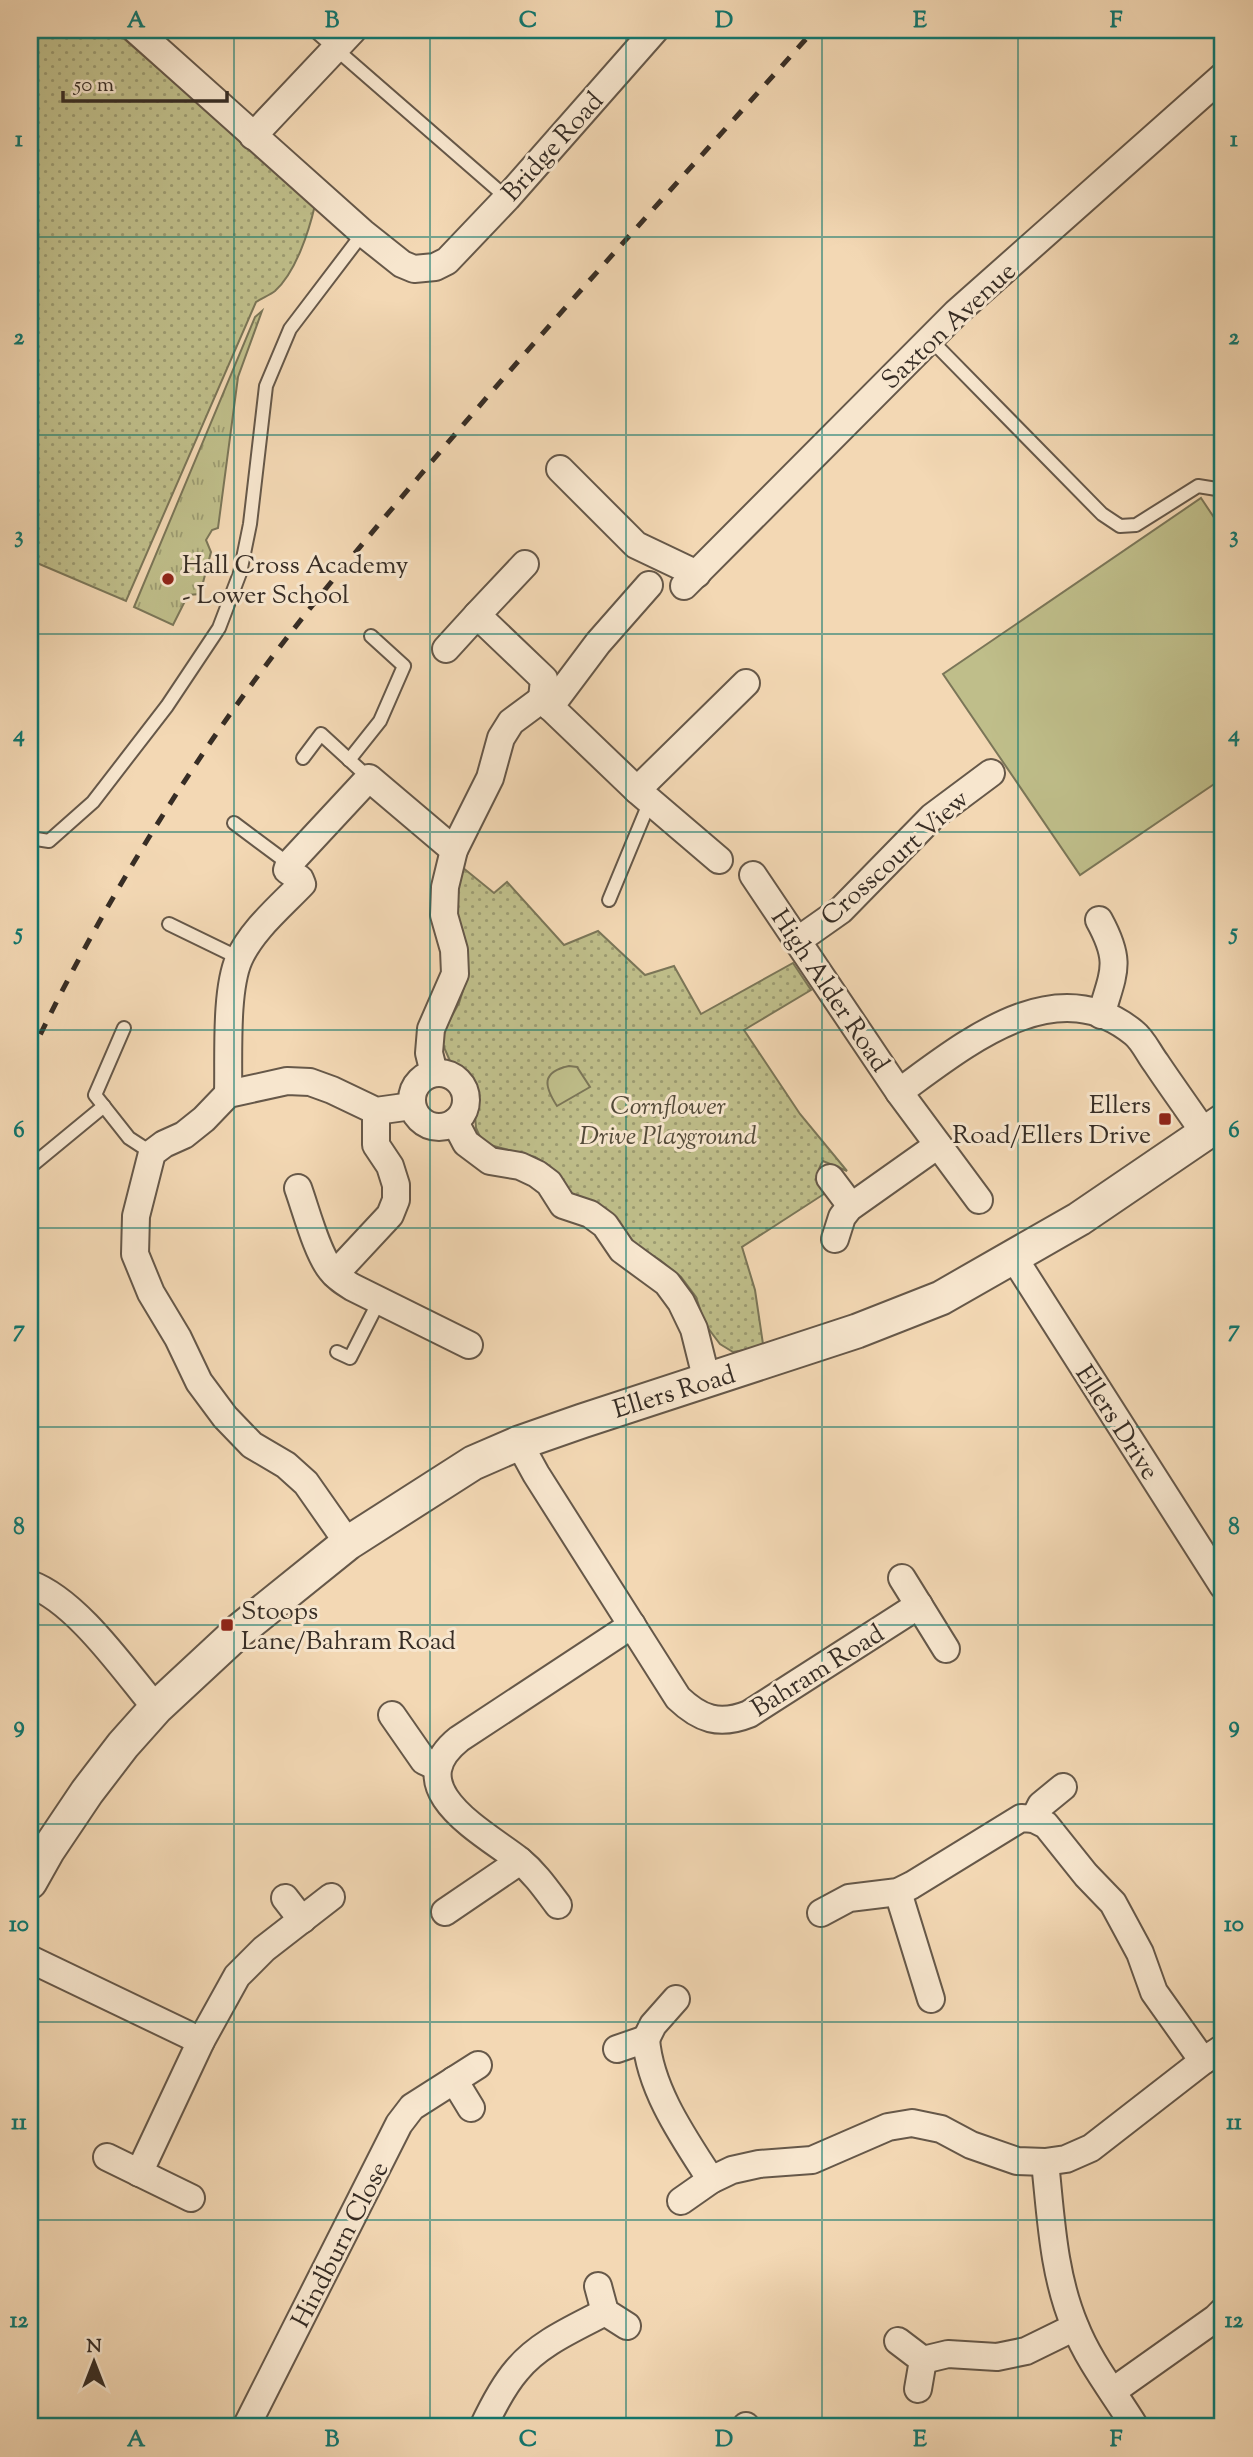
<svg xmlns="http://www.w3.org/2000/svg" width="1253" height="2457" font-family="'Sorts Mill Goudy',serif">
<style>
.grass{fill:url(#grass-tufts);stroke:#7b7658;stroke-width:2}
.park{fill:url(#park-dots);stroke:#7b7658;stroke-width:2}
.pitch{fill:#bfbe8a;stroke:#7b7658;stroke-width:2}
.lines{fill:none;stroke-linecap:round;stroke-linejoin:round}
.service-casing{stroke:#665849;stroke-width:16}
.minor-casing{stroke:#665849;stroke-width:30}
.tertiary-casing{stroke:#665849;stroke-width:37}
.service{stroke:#f7e6ce;stroke-width:12}
.minor{stroke:#f7e6ce;stroke-width:26}
.tertiary{stroke:#f7e6ce;stroke-width:33}
.rail{stroke:#372d25;stroke-width:5;stroke-dasharray:12 12;stroke-linecap:butt}
.grid{fill:none;stroke:#0f766e;stroke-width:2;stroke-opacity:0.55}
.poi-dot{fill:#8f2418;stroke:#f7e6ce;stroke-width:2.5}
.labels{text-anchor:middle;stroke-width:6;stroke-linejoin:round;paint-order:stroke}
.street-label{font-size:26px;fill:#372d25;stroke:#f7e6ce}
.poi-label{font-size:26px;fill:#372d25;stroke:#f7e6ce;text-anchor:start}
.park-label{font-size:26px;font-style:italic;fill:#524a39;stroke:#f7e6ce}
.neatline{fill:none;stroke:#0f766e;stroke-width:2.5}
.grid-label{font-size:23px;text-anchor:middle;font-weight:bold;fill:#0f766e}
</style>
<defs>
<pattern id="grass-tufts" width="24" height="20" patternUnits="userSpaceOnUse" patternTransform="scale(1.75)"><rect width="24" height="20" fill="#bfbe8a"/><path d="M3 7l-1-3M5 7V3M7 7l1-3M15 17l-1-3M17 17v-4M19 17l1-3" fill="none" stroke="#9c9b71"/></pattern>
<pattern id="park-dots" width="8" height="8" patternUnits="userSpaceOnUse" patternTransform="scale(1.75)"><rect width="8" height="8" fill="#bfbe8a"/><path d="M2 2h.1M6 6h.1" fill="none" stroke="#9c9b71" stroke-width="1.8" stroke-linecap="round"/></pattern>
</defs>
<rect width="100%" height="100%" fill="#f3d8b4"/>
<filter id="stains"><feTurbulence type="fractalNoise" baseFrequency=".00286" numOctaves="4"/><feColorMatrix values="0 0 0 0 .2 0 0 0 0 .09 0 0 0 0 .02 0 0 0 .5 -.17"/></filter>
<radialGradient id="worn" r=".72"><stop offset=".6" stop-color="#630" stop-opacity="0"/><stop offset="1" stop-color="#630" stop-opacity=".3"/></radialGradient>
<path class="grass" d="M262,311L238,377L218,528L212,530L206,540L211,552L200,594L188,595L173,625L134,607L255,317Z"/>
<g class="park">
<path d="M30,30H114L315,205C309,231 296,272 275,291C270,295 262,298 256,302L126,601L30,560Z"/>
<path d="M462,867L494,893L507,882L564,945L598,931L645,975L674,966L701,1014L793,963L811,990L744,1030L800,1114L847,1171L823,1161C815,1172 819,1183 824,1194L742,1247L755,1290L763,1344L750,1349L733,1352L720,1344L705,1324L696,1297L681,1277L660,1260L637,1246L620,1226L564,1188L548,1165L535,1157L490,1145L481,1139L476,1128L473,1089L464,1072L450,1061L443,1045L442,1034L459,1003L465,984L455,904Z"/>
</g>
<g class="pitch">
<path d="M1201,498L1223,531V778L1080,875L943,674Z"/>
<path d="M569,1066L577,1067L590,1087L557,1106C544,1086 541,1072 569,1066Z"/>
</g>
<g class="lines">
<defs>
<g id="service">
<path d="M314,30L507,198"/>
<path d="M930,339L1102,514L1120,526L1136,525L1198,486L1223,490"/>
<path d="M303,758L321,734L369,778"/>
<path d="M349,760L380,721L404,666L371,636"/>
<path d="M234,823L289,864"/>
<path d="M30,838L49,841L93,802L167,706L219,628L240,573L250,524L266,386L290,329L363,233"/>
<path d="M609,900L650,801"/>
<path d="M169,924L239,958"/>
<path d="M124,1028L95,1095L129,1138L152,1153"/>
<path d="M30,1167L104,1106"/>
<path d="M337,1352L350,1358L379,1301"/>
</g>
<g id="minor">
<path d="M136,30L363,233L402,264L414,269L435,267L447,261L507,198L655,30"/>
<path d="M253,136L353,30"/>
<path d="M560,469L636,545L697,574"/>
<path d="M525,564L477,615L544,679L542,699"/>
<path d="M684,586L956,313L1223,76"/>
<path d="M446,649L477,615"/>
<path d="M542,699L637,790L746,683"/>
<path d="M550,707L598,643L649,585"/>
<path d="M637,790L719,860"/>
<path d="M753,875L899,1092C964,1045 1055,968 1134,1033C1143,1040 1149,1054 1156,1063C1172,1087 1189,1110 1205,1134"/>
<path d="M1099,920C1122,962 1114,971 1101,1015"/>
<path d="M797,941L841,910L932,817L991,773"/>
<circle cx="439" cy="1100" r="27"/>
<path d="M434,1073L429,1053L431,1029L455,974L454,950L444,915L445,887L454,850L490,778L501,738L511,722L542,699"/>
<path d="M899,1092L979,1200"/>
<path d="M228,1094C229,1058 225,991 239,959C252,930 280,907 302,884L300,879L287,870L289,864L369,778L454,850"/>
<path d="M455,1122L466,1143L490,1161L520,1166L537,1174L549,1183L563,1205L590,1214L605,1225L622,1250L667,1283L681,1302L694,1329L707,1381"/>
<path d="M830,1178L851,1206"/>
<path d="M298,1188C306,1210 317,1253 331,1270C336,1277 344,1282 352,1287L469,1345"/>
<path d="M835,1239L842,1217L849,1208L938,1145"/>
<path d="M1014,1258L1223,1586"/>
<path d="M335,1274L390,1215L396,1200V1185L390,1166L376,1145V1111"/>
<path d="M519,1443L536,1474L678,1698C700,1719 719,1726 749,1714L919,1605"/>
<path d="M348,1543L306,1483L286,1465L252,1445L225,1417L199,1382L178,1338L151,1293L135,1254L136,1216L152,1153L164,1144L184,1135L204,1119L228,1094L287,1081L310,1082L332,1090L376,1111L412,1106"/>
<path d="M902,1578L946,1649"/>
<path d="M30,1584C77,1601 124,1670 156,1708"/>
<path d="M392,1715L424,1761L437,1767"/>
<path d="M1034,1819L1041,1805L1063,1787"/>
<path d="M898,1892L931,1999"/>
<path d="M285,1898L302,1920"/>
<path d="M558,1905C546,1889 535,1873 519,1860C483,1832 398,1788 459,1739L632,1625"/>
<path d="M445,1912L520,1861"/>
<path d="M821,1913L849,1898L898,1892L912,1885L1021,1818L1034,1819L1046,1825L1086,1875L1113,1903L1140,1953L1154,1992L1203,2061"/>
<path d="M30,1959L201,2041"/>
<path d="M646,2039L653,2025L676,1999"/>
<path d="M617,2049L646,2039C650,2090 684,2138 711,2180"/>
<path d="M454,2080L471,2108"/>
<path d="M107,2157L191,2198"/>
<path d="M1045,2162C1051,2217 1053,2274 1075,2326C1089,2362 1115,2394 1135,2427"/>
<path d="M139,2173L201,2041L237,1976L264,1949L331,1897"/>
<path d="M681,2201L711,2180L732,2170L759,2164L812,2160L888,2127L912,2123L941,2129L971,2145L1017,2161L1045,2162L1066,2159L1091,2148L1203,2061L1223,2048"/>
<path d="M598,2286L605,2312L627,2326"/>
<path d="M898,2341L923,2360L918,2389"/>
<path d="M923,2360L948,2354L997,2357L1026,2351L1075,2327"/>
<path d="M1113,2391L1216,2318L1223,2311"/>
<path d="M746,2426V2427"/>
<path d="M246,2427L399,2124L412,2107L478,2065"/>
<path d="M483,2427C492,2408 503,2386 517,2370C539,2343 575,2328 605,2312"/>
</g>
<path id="tertiary" d="M30,1882L48,1850L87,1792L123,1745L156,1708L240,1630L348,1543L473,1463L519,1443L582,1421L857,1331L941,1298L1079,1219L1223,1121"/>
</defs>
<use href="#service" class="service-casing"/>
<use href="#minor" class="minor-casing"/>
<use href="#tertiary" class="tertiary-casing"/>
<use href="#service" class="service"/>
<use href="#minor" class="minor"/>
<use href="#tertiary" class="tertiary"/>
<path class="rail" d="M30,1056C82,946 144,840 212,740C275,648 346,563 417,479C546,326 681,179 814,30"/>
</g>
<path class="grid" d="M234,30V2427M430,30V2427M626,30V2427M822,30V2427M1018,30V2427M30,237H1223M30,435H1223M30,634H1223M30,832H1223M30,1030H1223M30,1228H1223M30,1427H1223M30,1625H1223M30,1824H1223M30,2022H1223M30,2220H1223"/>
<g class="poi-dot">
<circle cx="168" cy="579" r="7"/>
<rect x="1158" y="1112" width="14" height="14" rx="3.5"/>
<rect x="220" y="1618" width="14" height="14" rx="3.5"/>
</g>
<g class="labels">
<g class="street-label">
<text transform="translate(552 146) rotate(-48)" y="9">Bridge Road</text>
<text transform="translate(948 325) rotate(-43)" y="9">Saxton Avenue</text>
<text transform="translate(894 857) rotate(-42)" y="9">Crosscourt View</text>
<text transform="translate(831 990) rotate(56)" y="9">High Alder Road</text>
<text transform="translate(674 1391) rotate(-17)" y="9">Ellers Road</text>
<text transform="translate(1118 1422) rotate(57)" y="9">Ellers Drive</text>
<text transform="translate(817 1670) rotate(-32)" y="9">Bahram Road</text>
<text transform="translate(339 2244) rotate(-63)" y="9">Hindburn Close</text>
</g>
<g class="poi-label">
<text x="182" y="573">Hall Cross Academy<tspan x="182" dy="30">- Lower School</tspan></text>
<text x="1151" y="1113" text-anchor="end">Ellers<tspan x="1151" dy="30">Road/Ellers Drive</tspan></text>
<text x="241" y="1619">Stoops<tspan x="241" dy="30">Lane/Bahram Road</tspan></text>
</g>
<g class="park-label">
<text x="668" y="1114">Cornflower<tspan x="668" dy="30">Drive Playground</tspan></text>
</g>
</g>
<rect width="1253" height="2457" fill="none" stroke="#f3d8b4" stroke-width="77"/>
<g transform="translate(94 2362)" stroke="#f7e6ce" stroke-width="5" paint-order="stroke">
<path d="M0-5L12 26L0 18L-12 26Z" fill="#372d25"/>
<text y="-10" font-size="19" font-weight="bold" text-anchor="middle" fill="#372d25">N</text>
</g>
<path d="M63 91v10h164v-10" fill="none" stroke="#372d25" stroke-width="3.5"/>
<text x="74" y="91" font-size="21" fill="#372d25" stroke="#f7e6ce" stroke-width="5" paint-order="stroke">50 m</text>
<rect x="38" y="38" width="1176" height="2380" class="neatline"/>
<g class="grid-label">
<text x="136" y="27">A</text>
<text x="332" y="27">B</text>
<text x="528" y="27">C</text>
<text x="724" y="27">D</text>
<text x="920" y="27">E</text>
<text x="1116" y="27">F</text>
<text x="19" y="146">1</text>
<text x="1234" y="146">1</text>
<text x="19" y="344">2</text>
<text x="1234" y="344">2</text>
<text x="19" y="542">3</text>
<text x="1234" y="542">3</text>
<text x="19" y="741">4</text>
<text x="1234" y="741">4</text>
<text x="19" y="939">5</text>
<text x="1234" y="939">5</text>
<text x="19" y="1137">6</text>
<text x="1234" y="1137">6</text>
<text x="19" y="1336">7</text>
<text x="1234" y="1336">7</text>
<text x="19" y="1534">8</text>
<text x="1234" y="1534">8</text>
<text x="19" y="1732">9</text>
<text x="1234" y="1732">9</text>
<text x="19" y="1931">10</text>
<text x="1234" y="1931">10</text>
<text x="19" y="2129">11</text>
<text x="1234" y="2129">11</text>
<text x="19" y="2327">12</text>
<text x="1234" y="2327">12</text>
<text x="136" y="2446">A</text>
<text x="332" y="2446">B</text>
<text x="528" y="2446">C</text>
<text x="724" y="2446">D</text>
<text x="920" y="2446">E</text>
<text x="1116" y="2446">F</text>
</g>
<rect width="100%" height="100%" filter="url(#stains)"/>
<rect width="100%" height="100%" fill="url(#worn)"/>
</svg>
